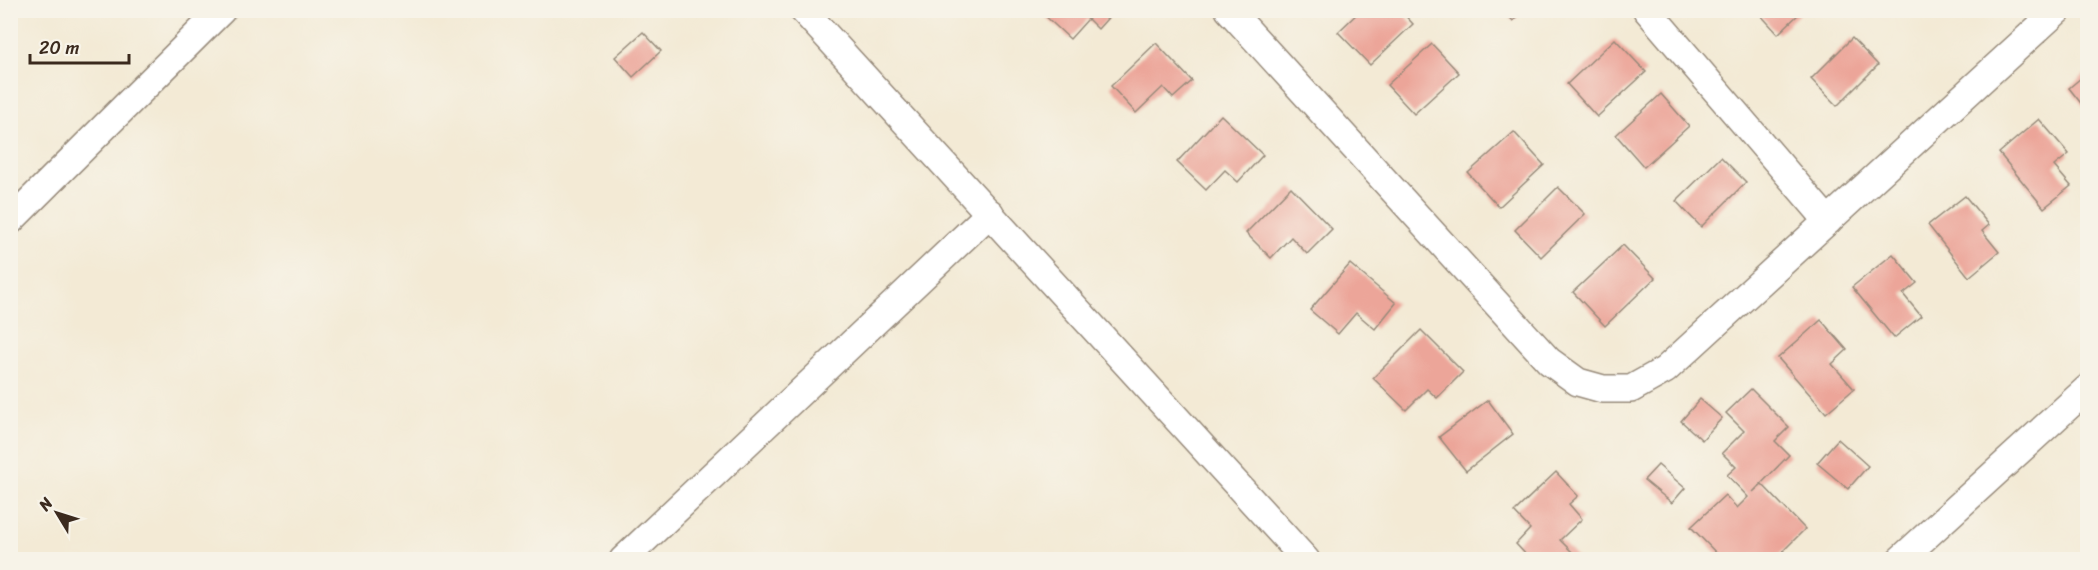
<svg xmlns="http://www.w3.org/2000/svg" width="2098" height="570" font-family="Sriracha,sans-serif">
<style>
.building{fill:#eca599}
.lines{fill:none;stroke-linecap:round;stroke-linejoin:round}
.street-casing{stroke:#978a7a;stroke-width:30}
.street{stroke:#fff;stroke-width:27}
</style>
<rect width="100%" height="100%" fill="#f7f3e8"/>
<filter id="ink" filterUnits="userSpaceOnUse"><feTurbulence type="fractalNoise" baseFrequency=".0167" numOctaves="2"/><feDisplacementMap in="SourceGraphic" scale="12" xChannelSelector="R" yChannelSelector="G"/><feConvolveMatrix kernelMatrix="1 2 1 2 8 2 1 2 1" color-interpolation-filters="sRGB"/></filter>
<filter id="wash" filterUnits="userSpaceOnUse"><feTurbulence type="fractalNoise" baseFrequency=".008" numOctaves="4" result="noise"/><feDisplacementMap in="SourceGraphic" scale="24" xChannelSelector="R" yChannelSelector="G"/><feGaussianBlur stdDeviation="1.35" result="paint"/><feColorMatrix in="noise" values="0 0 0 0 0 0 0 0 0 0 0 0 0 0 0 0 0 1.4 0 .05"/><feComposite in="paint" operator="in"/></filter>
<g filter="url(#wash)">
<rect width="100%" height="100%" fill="#f3ead5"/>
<g id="blocks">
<g class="building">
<path d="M1044,10H1115L1098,29L1088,19L1070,39L1042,13Z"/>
<path d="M1361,10H1400L1413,24L1370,65L1338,32Z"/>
<path d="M1503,10H1524L1513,21Z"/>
<path d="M1756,10H1803L1778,34Z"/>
<path d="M643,32L661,51L633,77L615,57Z"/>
<path d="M1852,38L1878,65L1837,106L1811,79Z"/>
<path d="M1615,39L1646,72L1597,117L1567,84Z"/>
<path d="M1156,43L1192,81L1173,98L1163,87L1136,113L1111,86Z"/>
<path d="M1432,44L1459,73L1414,114L1387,85Z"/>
<path d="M2088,72V112L2069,88Z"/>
<path d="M1661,94L1689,126L1644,167L1616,135Z"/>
<path d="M1221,115L1263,155L1238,182L1225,170L1206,190L1177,162Z"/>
<path d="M2039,119L2069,154L2054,166L2071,186L2044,208L1999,153Z"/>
<path d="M1514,132L1544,165L1499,207L1468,173Z"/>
<path d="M1721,157L1746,182L1701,227L1676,201Z"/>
<path d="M1291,187L1332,229L1307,254L1291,237L1271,258L1246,233Z"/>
<path d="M1558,187L1585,214L1541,257L1515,230Z"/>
<path d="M1965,196L1989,225L1982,231L1999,252L1969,277L1928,225Z"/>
<path d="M1623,245L1655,278L1605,326L1573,292Z"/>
<path d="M1893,254L1917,283L1903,294L1921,316L1894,338L1852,287Z"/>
<path d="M1350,264L1396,303L1375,329L1356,313L1338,334L1310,310Z"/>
<path d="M1821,320L1847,350L1832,364L1854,389L1826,413L1778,358Z"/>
<path d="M1421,330L1463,372L1437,398L1427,389L1406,410L1373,378Z"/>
<path d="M1751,389L1789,427L1775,441L1789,455L1753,492L1762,484L1805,529L1774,560H1723L1691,527L1725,495L1737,508L1748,497L1727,475L1736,467L1722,453L1744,431L1726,413Z"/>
<path d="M1700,399L1722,418L1702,440L1681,421Z"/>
<path d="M1488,400L1513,434L1466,471L1439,437Z"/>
<path d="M1838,439L1868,466L1848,489L1817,463Z"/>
<path d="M1658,465L1685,488L1672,503L1644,480Z"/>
<path d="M1556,472L1578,496L1569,504L1582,519L1560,540L1578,558L1576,560H1531L1516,544L1530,529L1514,512Z"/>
</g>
</g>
</g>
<g filter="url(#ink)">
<use href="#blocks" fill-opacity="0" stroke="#978a7a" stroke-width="1.5"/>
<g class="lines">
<defs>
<g id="street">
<path d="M803,10L1306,560"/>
<path d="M1229,10L1549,361L1578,382L1603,389H1631L1665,370L2058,10"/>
<path d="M1647,10L1828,221"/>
<path d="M10,221L222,10"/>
<path d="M623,560L990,213"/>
<path d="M1900,560L2088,388"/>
</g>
</defs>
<use href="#street" class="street-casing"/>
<use href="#street" class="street"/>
</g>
</g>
<rect width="2098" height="570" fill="none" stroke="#f7f3e8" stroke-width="36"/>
<g transform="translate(57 513) rotate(308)" stroke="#f7f3e8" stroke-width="4.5" paint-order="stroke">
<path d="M0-4.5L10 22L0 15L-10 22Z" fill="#3b2a1e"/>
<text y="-9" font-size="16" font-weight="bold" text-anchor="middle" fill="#3b2a1e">N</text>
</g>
<path d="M30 54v9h99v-9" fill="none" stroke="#3b2a1e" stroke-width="3"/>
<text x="39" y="54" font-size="18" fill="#3b2a1e" stroke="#f7f3e8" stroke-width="4.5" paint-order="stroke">20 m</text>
</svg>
